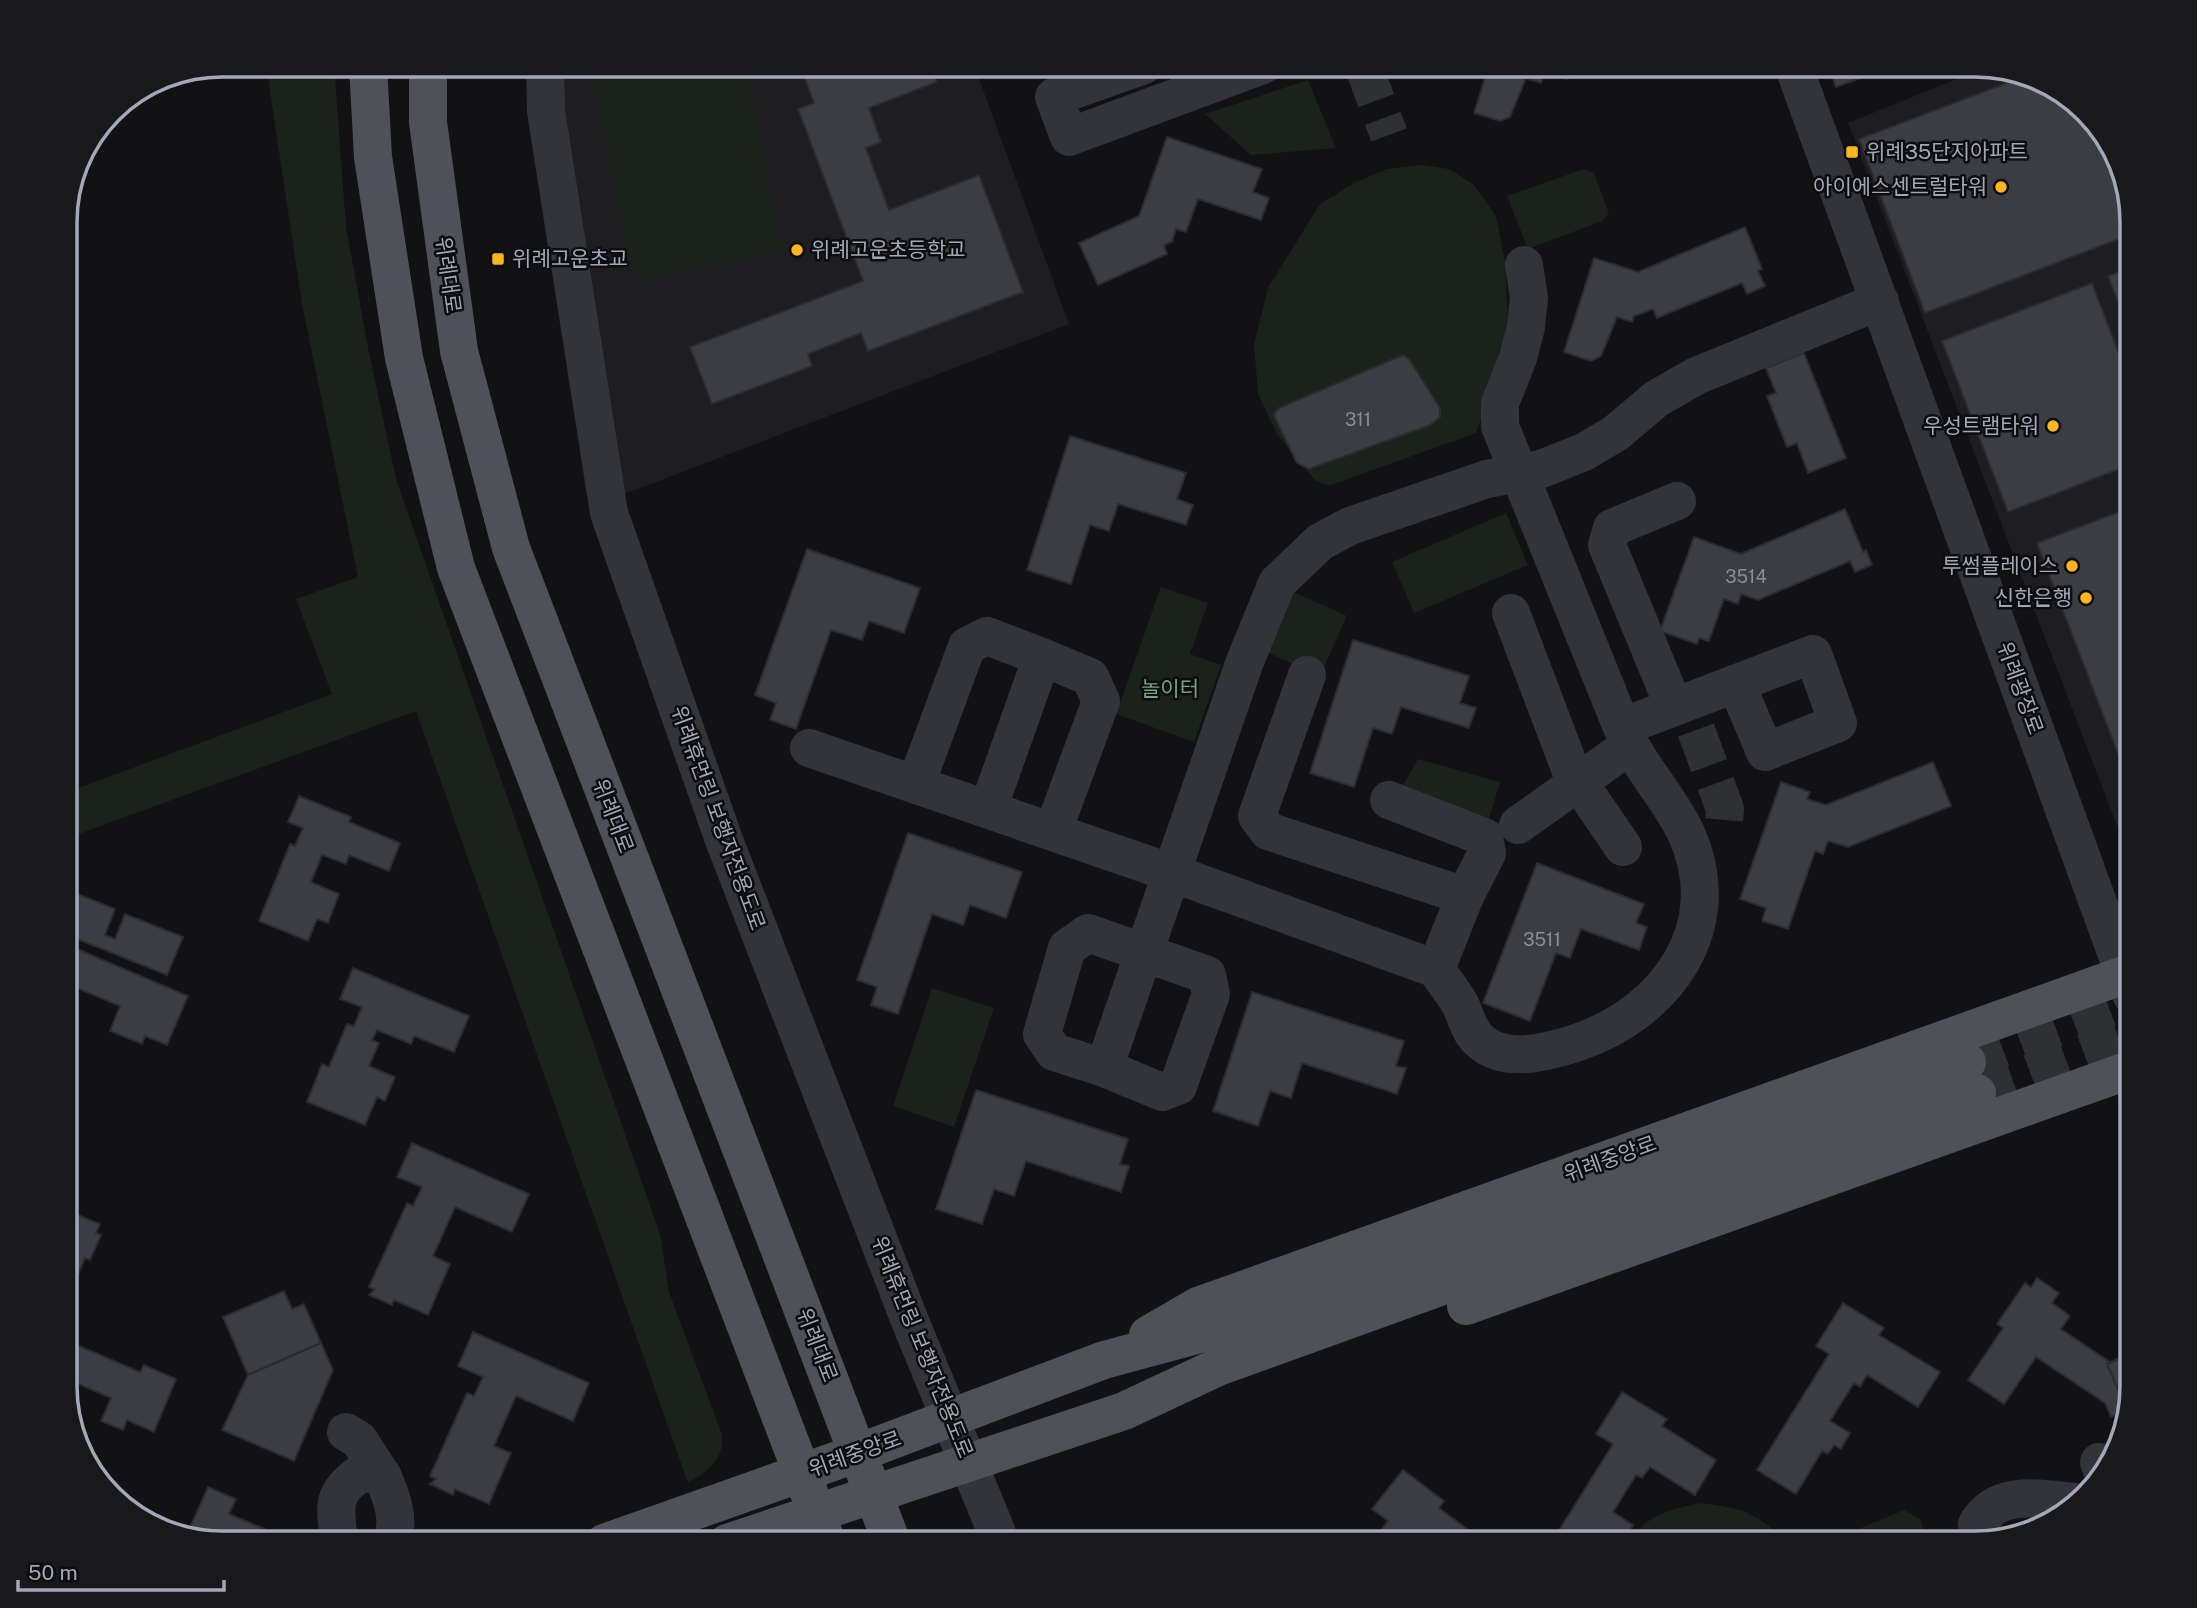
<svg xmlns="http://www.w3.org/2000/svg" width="2197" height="1608" font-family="'Public Sans','Noto Sans KR',sans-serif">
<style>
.built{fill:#1e1e21}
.green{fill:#1a221b}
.building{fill:#3c3d42;stroke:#2c2c30;stroke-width:2}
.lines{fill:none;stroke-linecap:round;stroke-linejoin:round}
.minor-tunnel{stroke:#2f3034;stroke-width:38;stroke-dasharray:38 19;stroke-linecap:butt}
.major-tunnel{stroke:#2f3034;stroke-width:38;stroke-dasharray:38 19;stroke-linecap:butt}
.minor{stroke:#333439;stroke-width:38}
.major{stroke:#4f5158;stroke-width:38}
.poi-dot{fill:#ffb51f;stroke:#0d0d0f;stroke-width:2.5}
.labels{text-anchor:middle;stroke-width:5;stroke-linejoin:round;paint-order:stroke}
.number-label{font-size:18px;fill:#888d99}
.poi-label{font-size:21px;fill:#a2a8b6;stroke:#0d0d0f;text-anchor:end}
.street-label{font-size:21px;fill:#a2a8b6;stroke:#0d0d0f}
.park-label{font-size:21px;fill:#78a27b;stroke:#0d0d0f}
.rim{fill:none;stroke:#a2a8b6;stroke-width:3.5}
</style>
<rect width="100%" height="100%" fill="#121214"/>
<g class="built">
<path d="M536,65H974L1069,324L596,505Z"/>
<path d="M1984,68L2070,97L2116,152L2132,222V865L1848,123Z"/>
</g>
<g class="green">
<path d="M266,65H334L346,227L369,353L396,479L660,1234L669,1292L721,1432C726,1459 708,1471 688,1483L416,711L65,839V793L332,694L296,599L358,577L302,304Z"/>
<path d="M591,65H746L782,251L633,281Z"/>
<path d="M1308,80L1336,148L1251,155L1205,114Z"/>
<path d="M1423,165L1449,169L1473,184L1496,216L1505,262L1508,321L1491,393L1476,433L1328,486L1315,480L1277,434L1258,394L1254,344L1268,288L1320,204L1354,183L1387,169Z"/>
<path d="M1584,169L1594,173L1609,214L1602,221L1528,249L1507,196Z"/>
<path d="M1506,513L1528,565L1414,613L1392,562Z"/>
<path d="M1161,587L1208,603L1190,654L1221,665L1194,742L1116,714Z"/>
<path d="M1285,588L1347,616L1320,676L1258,648Z"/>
<path d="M1418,759L1500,782L1486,829L1395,799Z"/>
<path d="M932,988L994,1008L954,1127L893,1106Z"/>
<path d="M1701,1503C1743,1508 1757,1513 1787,1543H1625C1649,1515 1666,1510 1701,1503Z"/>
<path d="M1904,1510L1920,1519L1928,1543H1825Z"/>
</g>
<g class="building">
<path d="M804,65H931L937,82L869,108L881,142L866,148L889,210L979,175L1023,292L868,351L861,333L808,354L812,366L712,404L690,347L863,281L798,109L814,103L800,66Z"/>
<path d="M1489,65H1601L1566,79L1562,69L1543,77L1541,83L1526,78L1510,117L1500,121L1474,113Z"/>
<path d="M1828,65H1896L1836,87Z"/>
<path d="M2017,79L2070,97L2116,152L2132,222V234L1925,313L1859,139Z"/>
<path d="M1167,137L1262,169L1253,192L1269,198L1261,220L1198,199L1186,232L1176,229L1172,242L1164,245L1167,254L1098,285L1079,243L1139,216Z"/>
<path d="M1745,227L1762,269L1758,271L1765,286L1747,294L1742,283L1657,318L1653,309L1634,316L1632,322L1617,317L1601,356L1591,361L1564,352L1594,258L1638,272Z"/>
<path d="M2132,267V338L2108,276Z"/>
<path d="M2092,283L2132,388V464L2008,512L1942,341Z"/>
<path d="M1804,353L1846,458L1808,473L1797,443L1787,447L1767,396L1776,393L1766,368Z"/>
<path d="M1403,355L1409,359L1440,408V417L1430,425L1309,469L1297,463L1276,420L1274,414L1279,408Z"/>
<path d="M1070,436L1186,473L1177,499L1193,505L1186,525L1118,504L1109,531L1090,525L1071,584L1027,570Z"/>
<path d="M2132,507V790L2037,543Z"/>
<path d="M1845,509L1863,552L1866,550L1872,565L1855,572L1850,561L1758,600L1741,594L1738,604L1724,599L1709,641L1699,638L1697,644L1660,631L1694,537L1741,554Z"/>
<path d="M807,549L920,588L904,633L869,621L862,640L831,630L796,729L770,720L776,703L755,695Z"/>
<path d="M1353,640L1469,676L1460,703L1476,708L1469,728L1401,707L1392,734L1373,728L1354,787L1310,773Z"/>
<path d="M1933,762L1951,806L1848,847L1828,841L1823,854L1815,851L1788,929L1762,921L1766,908L1740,899L1781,782L1810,792L1807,799L1826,805Z"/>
<path d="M299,796L351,817L349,822L400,843L389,871L349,855L346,864L322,855L311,882L339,894L328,923L317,919L308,941L259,921L290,844L295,846L303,828L288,822Z"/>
<path d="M908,833L1022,872L1006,918L970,905L963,925L932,914L898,1014L871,1005L877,987L857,980Z"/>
<path d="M1537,863L1644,904L1636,923L1647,927L1639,950L1581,929L1570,958L1556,953L1530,1021L1483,1003Z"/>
<path d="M65,889L115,909L105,935L115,939L125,914L183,937L167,975L65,934Z"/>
<path d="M65,944L188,996L167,1045L145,1036L142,1044L110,1031L120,1006L65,983Z"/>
<path d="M353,968L469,1016L454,1052L414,1036L411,1044L377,1030L372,1040L379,1043L369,1066L395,1077L385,1101L377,1097L365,1125L307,1102L322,1064L329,1067L347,1024L354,1026L362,1007L340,999Z"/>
<path d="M1252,992L1404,1041L1396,1066L1406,1068L1397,1094L1302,1063L1291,1098L1270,1091L1258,1126L1213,1111Z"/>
<path d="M976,1090L1128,1139L1120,1164L1129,1166L1121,1192L1026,1161L1014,1196L994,1189L982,1224L936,1209Z"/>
<path d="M412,1143L529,1194L512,1232L455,1207L433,1256L450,1264L428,1315L394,1300L392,1305L369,1295L375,1289L369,1287L407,1203L413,1206L422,1187L397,1177Z"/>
<path d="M65,1210L100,1224L96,1233L101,1235L90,1260L85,1258L75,1282L65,1278Z"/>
<path d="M2037,1278L2059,1293L2052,1303L2070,1316L2061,1329L2110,1362L2132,1353V1386L2123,1412L2111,1417L2105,1403L2036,1357L2004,1404L1968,1380L2003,1328L1997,1324L2025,1283L2031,1287Z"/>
<path d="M284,1291L292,1309L304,1304L321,1343L248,1375L223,1317Z"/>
<path d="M1843,1303L1884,1328L1879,1335L1940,1372L1918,1407L1867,1375L1860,1387L1854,1383L1830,1421L1850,1433L1841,1449L1834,1445L1828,1454L1822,1451L1796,1494L1757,1470L1829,1354L1816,1346Z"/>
<path d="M473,1332L589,1383L573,1421L516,1396L494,1446L511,1453L489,1504L455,1489L453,1495L430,1484L436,1479L430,1476L467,1393L474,1396L483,1377L458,1366Z"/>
<path d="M65,1340L140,1372L144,1365L176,1379L154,1432L127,1420L123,1430L101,1421L111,1398L65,1378Z"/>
<path d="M321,1343L333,1370L294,1461L222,1430L248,1375Z"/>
<path d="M2132,1354V1386L2125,1406L2107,1364Z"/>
<path d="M1622,1392L1667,1419L1662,1426L1716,1460L1695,1495L1650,1467L1642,1478L1636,1475L1613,1512L1633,1525L1624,1540L1617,1536L1612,1543H1551L1613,1444L1596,1434Z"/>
<path d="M1403,1470L1444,1501L1439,1508L1486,1543H1371L1388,1521L1372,1509Z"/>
<path d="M208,1487L236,1499L229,1514L288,1539L292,1531L318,1543H222L188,1532Z"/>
</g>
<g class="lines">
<g class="minor-tunnel">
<path d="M1363,65L1389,135"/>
<path d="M1696,730L1725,809L1724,821L1719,831"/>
</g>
<g class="major-tunnel">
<path d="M1967,1062L2132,1000"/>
<path d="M1977,1093L2132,1035"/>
</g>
<g class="minor">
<path d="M545,65L546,111L609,513L724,840L910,1321L997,1533V1543"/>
<path d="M1144,65L1054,97L1069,137L1263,65"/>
<path d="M1793,65L2132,996"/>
<path d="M1511,613L1571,771L1623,847"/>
<path d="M1042,657L1090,677L1101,701L1053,831"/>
<path d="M1307,675L1257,816L1268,831L1465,896L1436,969"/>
<path d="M1674,707L1607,545L1612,528L1677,501"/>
<path d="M1622,727L1813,654L1838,723L1765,752L1736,683"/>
<path d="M809,748L1172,873L1436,969C1444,981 1453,992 1460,1004C1466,1016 1469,1032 1480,1041C1505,1064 1548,1052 1576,1043C1666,1013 1729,927 1686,833C1668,795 1637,765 1621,725C1581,625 1541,525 1500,426V403L1518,358L1526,327L1529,298L1524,265"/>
<path d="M916,784L967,646L987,636L1042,657L988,809"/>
<path d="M1389,800L1484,837L1487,853L1465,896"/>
<path d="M1518,825L1629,746"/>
<path d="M1104,1068L1162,1092L1178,1086L1211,994L1207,975L1088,933L1067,948L1042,1034L1054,1052L1104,1068L1244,664L1277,583L1320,542L1350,526L1487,479L1541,469L1584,452L1616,433L1656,399L1696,376L1880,301"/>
<path d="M346,1432L359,1440L383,1477"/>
<path d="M2099,1462L2103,1472"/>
<path d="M1982,1541L1977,1524C1998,1489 2040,1499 2075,1502"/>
<path d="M339,1543C336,1506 329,1495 362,1472L383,1477C392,1498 401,1521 391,1543"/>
</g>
<g class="major">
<path d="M368,65L373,157L404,358L456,568L802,1473L827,1543"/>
<path d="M428,65V122L459,351L511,548L892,1543"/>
<path d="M1466,1306L2132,1069"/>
<path d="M1148,1335L1198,1306L2124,975"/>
<path d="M604,1543L858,1453L1104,1360L1204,1333L1967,1062"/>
<path d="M727,1543L1124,1411L1218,1367L1977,1093"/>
</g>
</g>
<g class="poi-dot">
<rect x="1845" y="145" width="14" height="14" rx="3.5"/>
<circle cx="2001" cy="187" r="7"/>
<circle cx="797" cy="250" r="7"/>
<rect x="491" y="252" width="14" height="14" rx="3.5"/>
<circle cx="2053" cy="426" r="7"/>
<circle cx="2072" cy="566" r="7"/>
<circle cx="2086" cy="598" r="7"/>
</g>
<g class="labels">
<g class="number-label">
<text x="1358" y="426">311</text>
<text x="1746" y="583">3514</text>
<text x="1542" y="946">3511</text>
</g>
<g class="poi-label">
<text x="1866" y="159" text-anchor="start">위례35단지아파트</text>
<text x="1987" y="194">아이에스센트럴타워</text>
<text x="811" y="257" text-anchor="start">위례고운초등학교</text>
<text x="512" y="266" text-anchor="start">위례고운초교</text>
<text x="2039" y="433">우성트램타워</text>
<text x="2058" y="573">투썸플레이스</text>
<text x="2072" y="605">신한은행</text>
</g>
<g class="street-label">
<text transform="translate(448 275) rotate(82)" y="7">위례대로</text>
<text transform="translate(2020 688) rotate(70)" y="7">위례광장로</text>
<text transform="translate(613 816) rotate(69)" y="7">위례대로</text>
<text transform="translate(718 818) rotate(70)" y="7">위례휴먼링 보행자전용도로</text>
<text transform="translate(1610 1159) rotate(-20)" y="7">위례중앙로</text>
<text transform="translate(817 1345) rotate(69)" y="7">위례대로</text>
<text transform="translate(922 1347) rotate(68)" y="7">위례휴먼링 보행자전용도로</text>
<text transform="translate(855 1454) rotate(-20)" y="7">위례중앙로</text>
</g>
<g class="park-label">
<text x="1170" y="696">놀이터</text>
</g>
</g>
<path d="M0 0H2197V1608H0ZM222 77H1975A145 145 0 0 1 2120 222V1386A145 145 0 0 1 1975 1531H222A145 145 0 0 1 77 1386V222A145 145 0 0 1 222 77Z" fill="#19191c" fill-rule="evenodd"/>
<path class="rim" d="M222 77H1975A145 145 0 0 1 2120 222V1386A145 145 0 0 1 1975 1531H222A145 145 0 0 1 77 1386V222A145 145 0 0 1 222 77Z"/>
<path d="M18 1580v10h206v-10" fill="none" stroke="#a2a8b6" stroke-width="3.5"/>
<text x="28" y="1580" font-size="21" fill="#a2a8b6" stroke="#0d0d0f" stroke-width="5" paint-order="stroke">50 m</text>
</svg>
